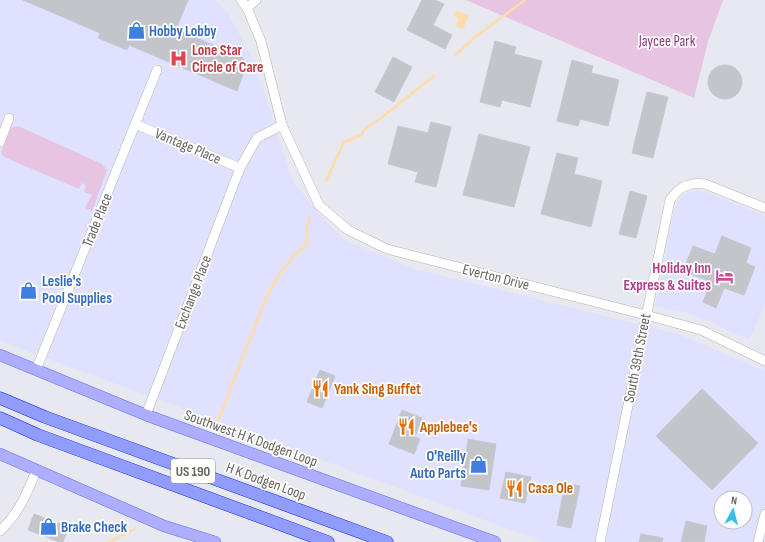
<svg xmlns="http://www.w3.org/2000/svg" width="765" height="542" font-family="'Sofia Sans Condensed',sans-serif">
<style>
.commercial{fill:#dfe1fe;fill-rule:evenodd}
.green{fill:#e7c4e2}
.water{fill:#ffdca9}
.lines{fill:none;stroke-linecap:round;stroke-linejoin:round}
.stream{stroke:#ffdca9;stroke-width:2.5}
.building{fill:#c3c5cb;stroke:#c5c8d5}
.minor-casing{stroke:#b6b5af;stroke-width:10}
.major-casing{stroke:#5f71f1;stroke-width:12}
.highway-casing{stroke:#0127f7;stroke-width:13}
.minor{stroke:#fff;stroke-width:9}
.major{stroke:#aeaeff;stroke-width:11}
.highway{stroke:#929cfd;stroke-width:12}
.labels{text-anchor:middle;stroke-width:3.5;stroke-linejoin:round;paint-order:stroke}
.shield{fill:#fff;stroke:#95938e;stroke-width:1}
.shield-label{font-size:14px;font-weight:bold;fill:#67655e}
.shop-label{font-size:15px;font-weight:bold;fill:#366cbe;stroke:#fff;text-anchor:start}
.park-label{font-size:15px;fill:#8d387b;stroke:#fff}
.health-label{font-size:15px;font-weight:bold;fill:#be3a42;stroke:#fff;text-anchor:start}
.street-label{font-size:15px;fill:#67655e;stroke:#fff}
.hotel-label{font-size:15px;font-weight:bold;fill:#b23c85;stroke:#fff;text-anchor:end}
.food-label{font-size:15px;font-weight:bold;fill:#c56008;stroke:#fff;text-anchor:start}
</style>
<rect width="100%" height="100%" fill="#e7e8f0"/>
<g class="commercial">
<path d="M0,0H215L228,13L255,64L293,182L343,240L415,269L678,334L765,371V542H544L0,341ZM721,498H745V522H721Z"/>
<path d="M697,190L706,192L765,216V305L749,340L706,320L685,312L655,306L674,209L678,201L684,195Z"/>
</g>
<g class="green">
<path d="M466,0H723L708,42L694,98Z"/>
<path d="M18,126L102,164L107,170L92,211L85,208L92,195L84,192L86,185L82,183L79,189L4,157L1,153L11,128Z"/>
</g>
<path class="water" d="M457,10L469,16L463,29L456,26L459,19L454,16Z"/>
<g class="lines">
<g class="stream">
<path d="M456,55L475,37L525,0"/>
<path d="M326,181L344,142L362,135L364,130L382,117L434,76"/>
<path d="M217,423L268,293L281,272L295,255L308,243L306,232L310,217"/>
<path d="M109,542L134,529"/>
</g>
</g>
<g class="building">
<path d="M23,0H188L176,29L243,58L245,69L237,91L129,45L127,50L98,38L100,33Z"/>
<path d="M422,0H435L444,4L433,25L452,35L445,49L407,30Z"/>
<path d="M495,41L516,47L514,54L542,61L530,107L502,100L500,107L480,102Z"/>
<path d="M393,57L412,67L394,102L375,92Z"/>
<path d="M572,60L593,66L591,73L619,80L608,126L580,119L578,126L557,121Z"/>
<circle cx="725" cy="82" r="17"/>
<path d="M647,92L668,97L653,158L632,153Z"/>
<path d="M431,122L451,127L436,187L415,182L418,172L388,164L398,126L428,133Z"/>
<path d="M479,134L530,147L514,207L463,195Z"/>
<path d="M557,153L578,158L574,174L602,181L591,227L541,214Z"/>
<path d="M630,191L647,196L636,238L619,234Z"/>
<path d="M722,236L751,248L746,263L755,267L744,295L724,288L716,308L703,302L711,282L683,271L693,246L715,254Z"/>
<path d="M320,370L335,376L322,408L307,402Z"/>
<path d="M702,389L758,443L712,490L656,436Z"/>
<path d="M402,410L422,418L415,437L420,439L414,454L389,444Z"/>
<path d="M468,439L496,444L489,490L461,486Z"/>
<path d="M506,472L531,477L525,503L500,498Z"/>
<path d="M565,483L580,486L571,528L557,525Z"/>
<path d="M34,514L69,527L63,542H59L28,530Z"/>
<path d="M686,521L707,526L704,542H681Z"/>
<path d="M641,534L663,538L662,542H639Z"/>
</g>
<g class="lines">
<defs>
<g id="minor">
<path d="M241,0L247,8L261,41L282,125L319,205L348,230L387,249L646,315L701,330L765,361"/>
<path d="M247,8L256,0"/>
<path d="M135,124L240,168"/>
<path d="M0,142L9,118"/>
<path d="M36,370L157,70"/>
<path d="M146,415L240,168L257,138L282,125"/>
<path d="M0,531C20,512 26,495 36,471"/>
<path d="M600,542L670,200C679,186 690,182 705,184L765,208"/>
<path d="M758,542L765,514"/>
</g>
<g id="major">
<path d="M0,355L146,415L495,542"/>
<path d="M0,454L164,526L215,542"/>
</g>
<g id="highway">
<path d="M0,398L45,417L387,542"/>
<path d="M0,418L38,435L328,542"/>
</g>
</defs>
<use href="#minor" class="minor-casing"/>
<use href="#major" class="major-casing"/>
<use href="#highway" class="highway-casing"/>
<use href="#minor" class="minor"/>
<use href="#major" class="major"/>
<use href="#highway" class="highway"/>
</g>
<defs>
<symbol id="shop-bare" viewBox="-9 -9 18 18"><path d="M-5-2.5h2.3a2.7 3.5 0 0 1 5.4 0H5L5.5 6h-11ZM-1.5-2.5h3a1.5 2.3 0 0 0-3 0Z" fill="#3f7fe0" stroke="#fff" stroke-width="2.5" paint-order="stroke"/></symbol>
<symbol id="hospital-bare" viewBox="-9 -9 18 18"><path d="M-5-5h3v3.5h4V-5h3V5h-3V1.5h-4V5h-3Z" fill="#e0444e" stroke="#fff" stroke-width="2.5" paint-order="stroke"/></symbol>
<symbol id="hotel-bare" viewBox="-9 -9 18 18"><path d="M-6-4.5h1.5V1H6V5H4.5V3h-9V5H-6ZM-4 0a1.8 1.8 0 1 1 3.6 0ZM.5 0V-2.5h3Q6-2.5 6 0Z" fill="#d1479c" stroke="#fff" stroke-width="2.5" paint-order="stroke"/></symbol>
<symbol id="restaurant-bare" viewBox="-9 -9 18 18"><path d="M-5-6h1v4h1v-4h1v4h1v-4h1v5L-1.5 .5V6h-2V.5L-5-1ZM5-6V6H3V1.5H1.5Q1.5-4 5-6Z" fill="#e8710a" stroke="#fff" stroke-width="2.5" paint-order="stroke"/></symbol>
</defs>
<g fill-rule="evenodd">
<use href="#shop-bare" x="124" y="18" width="25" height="25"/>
<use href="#hospital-bare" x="166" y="46" width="25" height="25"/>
<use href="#hotel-bare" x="712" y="264" width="25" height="25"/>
<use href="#shop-bare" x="16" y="278" width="25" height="25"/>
<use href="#restaurant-bare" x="308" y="376" width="25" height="25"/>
<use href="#restaurant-bare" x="394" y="414" width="25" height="25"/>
<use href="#shop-bare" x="466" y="452" width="25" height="25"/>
<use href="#restaurant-bare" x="502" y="476" width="25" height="25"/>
<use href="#shop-bare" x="36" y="514" width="25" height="25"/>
</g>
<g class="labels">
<rect class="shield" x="171" y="459" width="44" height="24" rx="3"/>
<g class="shield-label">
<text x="193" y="476">US 190</text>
</g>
<g class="shop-label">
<text x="149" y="36">Hobby Lobby</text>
<text x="42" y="286">Leslie's<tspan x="42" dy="17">Pool Supplies</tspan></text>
<text x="466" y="461" text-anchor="end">O'Reilly<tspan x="466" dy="17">Auto Parts</tspan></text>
<text x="61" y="532">Brake Check</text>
</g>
<g class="park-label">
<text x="667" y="46">Jaycee Park</text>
</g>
<g class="health-label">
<text x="192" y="55">Lone Star<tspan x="192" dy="17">Circle of Care</tspan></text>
</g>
<g class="street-label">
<text transform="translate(188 146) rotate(23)" y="5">Vantage Place</text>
<text transform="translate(97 220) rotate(-68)" y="5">Trade Place</text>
<text transform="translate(496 277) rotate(14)" y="5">Everton Drive</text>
<text transform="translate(193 292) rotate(-69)" y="5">Exchange Place</text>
<text transform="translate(637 358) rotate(-79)" y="5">South 39th Street</text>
<text transform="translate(251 438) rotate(20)" y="5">Southwest H K Dodgen Loop</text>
<text transform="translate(266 481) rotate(20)" y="5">H K Dodgen Loop</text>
</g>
<g class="hotel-label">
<text x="711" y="273">Holiday Inn<tspan x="711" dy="17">Express &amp; Suites</tspan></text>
</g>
<g class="food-label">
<text x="334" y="394">Yank Sing Buffet</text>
<text x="420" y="432">Applebee's</text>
<text x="528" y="493">Casa Ole</text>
</g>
</g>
<g transform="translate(733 510) rotate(7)"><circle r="19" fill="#ffffff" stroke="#c2c1bf"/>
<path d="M0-3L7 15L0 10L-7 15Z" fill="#34bfe9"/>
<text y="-6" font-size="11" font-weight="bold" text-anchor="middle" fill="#67655e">N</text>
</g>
</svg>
